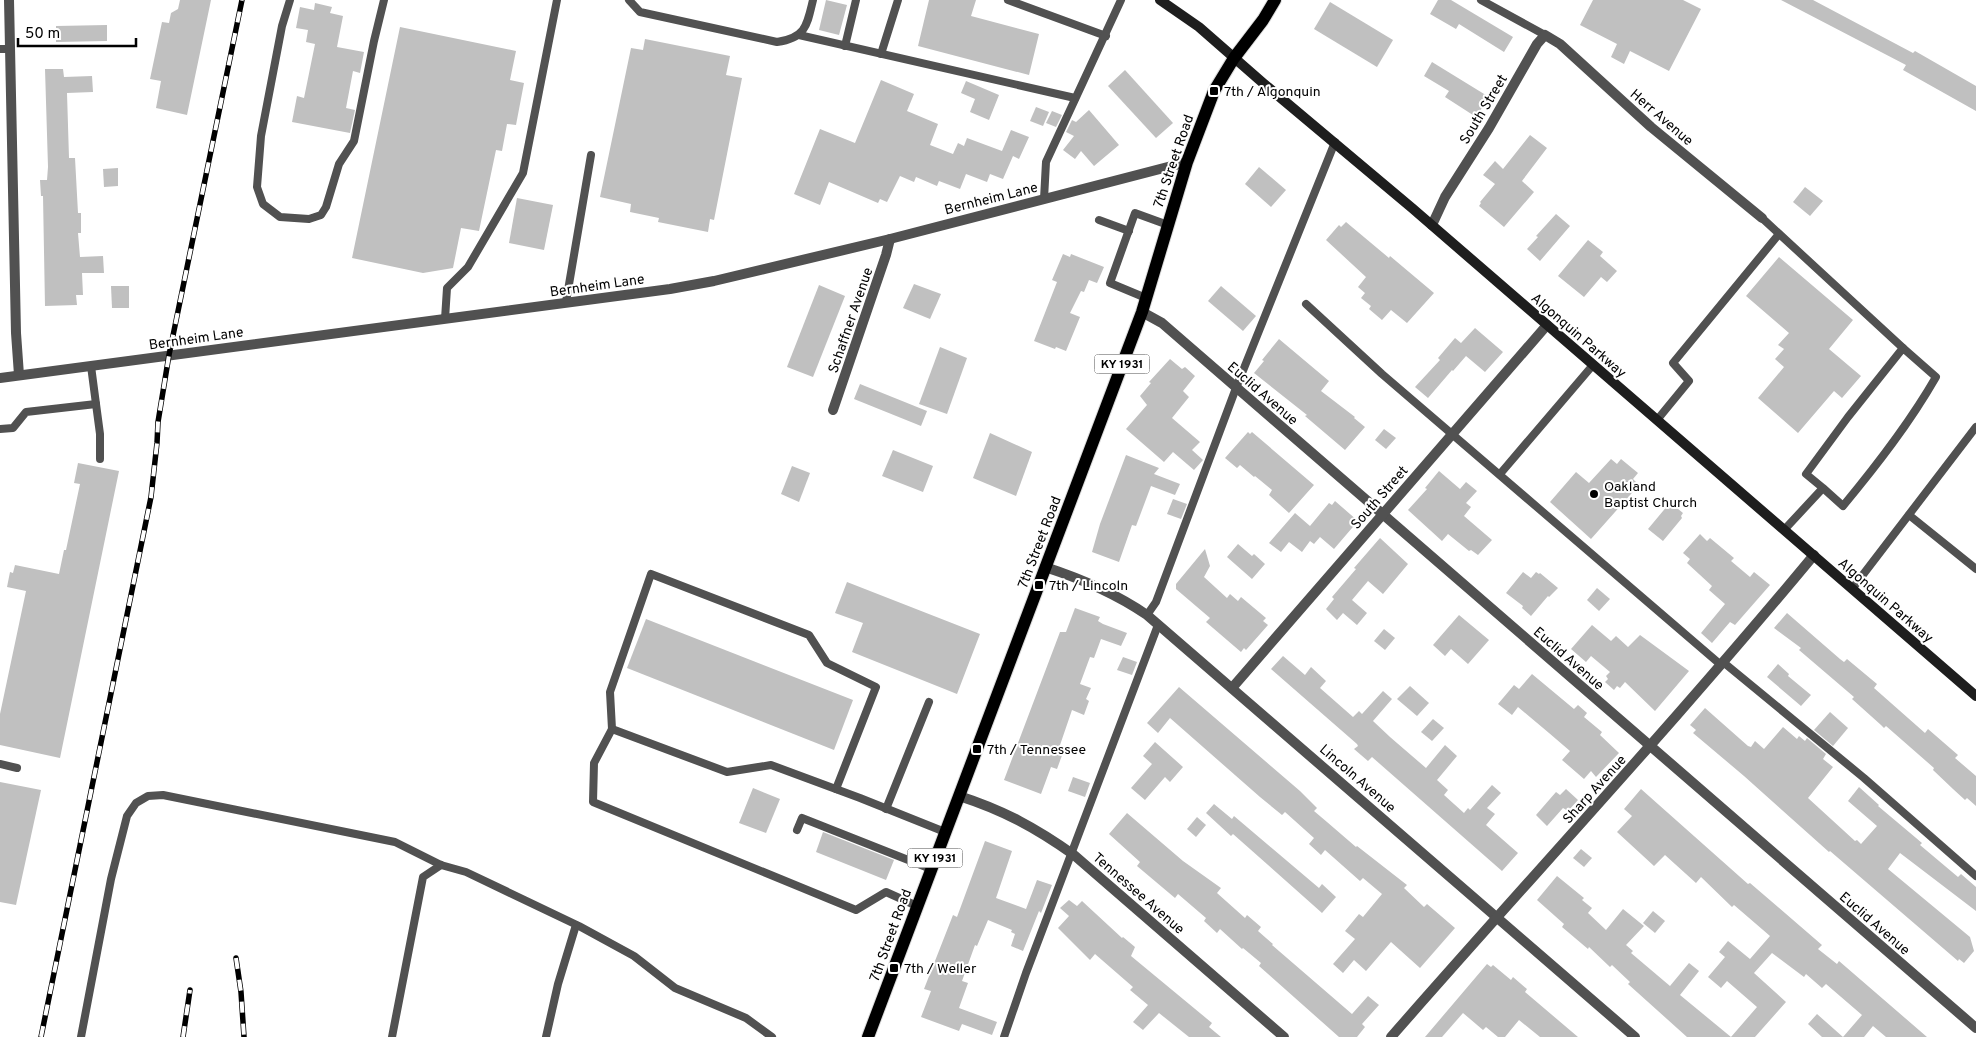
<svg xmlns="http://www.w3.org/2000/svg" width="1976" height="1037" font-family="Overpass,sans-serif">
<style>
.building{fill:#c0c0c0}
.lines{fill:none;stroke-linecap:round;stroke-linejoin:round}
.primary-casing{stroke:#dbdbdb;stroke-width:14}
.lane{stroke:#515151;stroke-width:8}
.street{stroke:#515151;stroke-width:10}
.secondary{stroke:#1e1e1e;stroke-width:10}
.primary{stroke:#000;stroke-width:12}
.rail-casing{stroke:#000;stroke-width:5.5}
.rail{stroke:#fff;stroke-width:4;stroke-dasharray:11;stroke-linecap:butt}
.poi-dot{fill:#000;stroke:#fff;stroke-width:2}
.labels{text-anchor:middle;stroke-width:4;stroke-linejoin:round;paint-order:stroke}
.shield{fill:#fff;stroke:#4c4c4c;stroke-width:1}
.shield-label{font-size:12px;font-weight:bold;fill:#000}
.poi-label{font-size:14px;fill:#000;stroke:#fff;text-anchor:start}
.street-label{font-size:14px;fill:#000;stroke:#fff}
</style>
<rect width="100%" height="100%" fill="#fff"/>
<g class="building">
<path d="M180,0H211L187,115L156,108L161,81L150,79L162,22L169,23L171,13L178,9Z"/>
<path d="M826,0L847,5L839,35L819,30Z"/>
<path d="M929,0H976L971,16L1039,34L1029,75L918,46Z"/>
<path d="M1438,0H1451L1513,37L1504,52L1459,24L1456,29L1430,14Z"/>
<path d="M1593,0H1683L1701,9L1669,71L1630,51L1624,64L1611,57L1617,44L1580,25Z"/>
<path d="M1781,0H1813L1913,53L1915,51L1976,86V111L1903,70L1906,65Z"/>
<path d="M1330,2L1393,40L1377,67L1314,29Z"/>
<path d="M315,3L332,7L330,13L343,16L337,47L364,52L360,73L353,71L346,108L355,110L350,133L292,122L297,96L304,98L315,44L306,42L308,30L296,28L300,7L314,10Z"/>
<path d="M107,25V41L56,42V26Z"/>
<path d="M400,27L516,51L510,80L524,83L516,125L507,124L502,151L496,150L479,231L461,228L453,268L423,273L352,258Z"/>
<path d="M645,39L730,56L726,75L742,78L714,220L710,219L708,232L658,222L659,218L630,212L631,204L600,197L631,48L643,50Z"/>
<path d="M1432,62L1489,97L1476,117L1445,97L1449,91L1424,76Z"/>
<path d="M45,69H63L64,77L92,76L93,92L67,93L69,158H75L78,213H81V233H78L80,257L103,256L104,273H82L83,295H76L77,305L45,306L43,196H41L40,180H47L48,167Z"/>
<path d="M1125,70L1173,123L1156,138L1108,86Z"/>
<path d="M881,80L914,94L907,111L938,124L930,145L953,154L958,143L964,146L967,138L1002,151L1011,130L1029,137L1019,159L1013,156L1003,179L990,174L987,182L966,174L960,189L939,181L937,186L916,177L914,182L900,176L887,202L880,199L878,203L829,182L820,205L794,194L820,129L855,143Z"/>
<path d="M966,81L999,95L989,120L970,112L975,99L961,93Z"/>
<path d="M1036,107L1049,112L1043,126L1030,121Z"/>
<path d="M1089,110L1119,145L1094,166L1081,151L1075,159L1063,150L1074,136L1066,132L1072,120L1076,122Z"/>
<path d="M1052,111L1062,115L1056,127L1046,123Z"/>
<path d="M1530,135L1547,148L1522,181L1534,192L1504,227L1479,206L1481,203L1480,202L1495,184L1483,175L1495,161L1503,169Z"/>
<path d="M1259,167L1286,190L1271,207L1245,184Z"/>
<path d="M118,168V186L104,187L103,169Z"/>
<path d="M1805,187L1823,201L1810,216L1793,202Z"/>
<path d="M517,198L553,205L544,250L509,243Z"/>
<path d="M1556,214L1570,226L1540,261L1527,249L1538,237L1536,236Z"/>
<path d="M1346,222L1389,258L1390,256L1434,293L1407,323L1391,310L1382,320L1369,309L1371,306L1361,298L1365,293L1358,287L1366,277L1326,240L1339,225L1341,227Z"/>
<path d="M1588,240L1603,252L1600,256L1617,271L1607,282L1601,277L1584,297L1558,276Z"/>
<path d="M1063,254L1070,257L1071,254L1104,267L1097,283L1089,280L1084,292L1081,291L1070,313L1080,317L1066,351L1056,347L1055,349L1034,341L1057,282L1052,280Z"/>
<path d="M1779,257L1853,320L1829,349L1861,376L1842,398L1834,391L1798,433L1758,398L1784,367L1775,359L1784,349L1778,345L1789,333L1746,296Z"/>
<path d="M914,284L941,294L930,319L903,308Z"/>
<path d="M819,285L845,296L813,377L787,367Z"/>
<path d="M111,286H129V308H112Z"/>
<path d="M1221,286L1256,316L1243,331L1208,301Z"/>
<path d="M1475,328L1503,352L1485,372L1466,356L1453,371L1452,370L1428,398L1415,387L1440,360L1438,358L1455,338L1461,343Z"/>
<path d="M1279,339L1329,381L1321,391L1355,417L1354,418L1365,427L1345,450L1305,416L1307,415L1254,373L1264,361L1262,360Z"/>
<path d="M940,347L967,358L947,414L919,404Z"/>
<path d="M1170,359L1182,369L1185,367L1195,376L1183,391L1189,397L1172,418L1200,442L1192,450L1203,460L1194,470L1173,452L1164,462L1126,429L1147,405L1140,396L1151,383L1149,382Z"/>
<path d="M860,384L927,411L921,426L854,399Z"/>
<path d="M1384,429L1396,438L1386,449L1375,440Z"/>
<path d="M1248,432L1250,434L1252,432L1314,485L1289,513L1269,495L1272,490L1255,476L1254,477L1240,465L1237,468L1225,458Z"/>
<path d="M990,433L1032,452L1016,496L973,478Z"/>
<path d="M893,450L933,466L923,492L882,476Z"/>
<path d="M1126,455L1159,468L1154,474L1180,484L1175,495L1151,486L1136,526L1132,525L1119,562L1092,552L1100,524Z"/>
<path d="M1611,459L1617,464L1621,459L1638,473L1633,479L1639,485L1591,539L1550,502L1576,472L1589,483Z"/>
<path d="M78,463L119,471L60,758L0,745V714L26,591L7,587L10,572L13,573L15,565L59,574L64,550H66L80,484L74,483Z"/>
<path d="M792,466L810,473L799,502L781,494Z"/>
<path d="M1439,471L1460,489L1466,482L1477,491L1466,503L1471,507L1464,516L1492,540L1478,555L1471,550L1469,551L1448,534L1442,541L1408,510L1427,489L1425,488Z"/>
<path d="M1173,499L1187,504L1181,519L1167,514Z"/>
<path d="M1335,501L1358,521L1334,549L1320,537L1314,544L1310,541L1302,552L1289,542L1281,552L1269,543L1295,513L1310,526L1329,503L1332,505Z"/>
<path d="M1672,504L1683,513L1681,516L1682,518L1663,541L1648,529L1668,505L1670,506Z"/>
<path d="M1700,534L1707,541L1710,538L1734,558L1731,561L1750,577L1754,572L1770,585L1735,625L1730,622L1712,643L1701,633L1725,604L1709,590L1712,586L1687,563L1690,559L1683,553Z"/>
<path d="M1380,538L1408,564L1383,594L1368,581L1352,600L1367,613L1357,625L1343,613L1337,620L1326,609L1334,599L1332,597L1356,569L1354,568Z"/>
<path d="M1238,544L1252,556L1254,554L1265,564L1252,579L1227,557Z"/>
<path d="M1205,549L1210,566L1204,577L1227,598L1230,594L1238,601L1241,597L1266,618L1263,621L1268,625L1246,650L1244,648L1241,652L1206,622L1210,618L1176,589V584Z"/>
<path d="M1523,572L1531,578L1536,572L1539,574L1540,573L1558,588L1549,597L1548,596L1531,616L1522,608L1523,606L1506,593Z"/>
<path d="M847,582L980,634L957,694L852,652L863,623L835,613Z"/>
<path d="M1597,588L1610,599L1599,611L1587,600Z"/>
<path d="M1075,608L1100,617L1098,621L1103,624L1127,633L1121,646L1101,639L1094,658L1090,657L1080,684L1091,688L1086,699L1089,701L1084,715L1072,710L1059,748L1064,750L1057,769L1051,767L1041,794L1004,780L1060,632H1066Z"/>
<path d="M1787,613L1840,659L1844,662L1847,659L1877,684L1874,688L1925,733L1928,729L1958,755L1955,758L1976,776V806L1967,798L1965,800L1953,789L1933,770L1934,768L1886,726L1884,728L1881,725L1852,699L1854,697L1799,650L1801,648L1774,628Z"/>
<path d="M1459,615L1489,640L1468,664L1451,649L1445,656L1433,645Z"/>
<path d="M646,619L853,700L834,750L627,668Z"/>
<path d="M1592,625L1611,641L1616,636L1628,647L1640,635L1689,671L1655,711L1625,682L1620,688L1617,686L1614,690L1605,682L1608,679L1606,676L1610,672L1591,656L1586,662L1571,649Z"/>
<path d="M1384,629L1395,638L1385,650L1374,641Z"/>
<path d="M1283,656L1305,675L1311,667L1326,681L1320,688L1353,717L1359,711L1362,714L1383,691L1392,699L1373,721L1390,737L1426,768L1445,745L1457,756L1437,780L1448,790L1444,795L1464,813L1468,808L1470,810L1492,785L1501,793L1487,808L1495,814L1486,825L1518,853L1502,871L1372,757L1368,761L1354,749L1358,746L1357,744L1271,669Z"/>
<path d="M1123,657L1137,662L1132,675L1117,670Z"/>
<path d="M1778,664L1789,674L1788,676L1811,695L1801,706L1767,677Z"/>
<path d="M1532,674L1574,709L1578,705L1587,713L1584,717L1602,732L1600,735L1619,753L1596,777L1591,771L1584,779L1562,760L1570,751L1549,733L1518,707L1512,715L1498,704L1514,685L1519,689Z"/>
<path d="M1410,686L1429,703L1417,716L1397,699Z"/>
<path d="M1179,687L1300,791L1317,808L1314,811L1327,822L1356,847L1357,846L1407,885L1404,888L1424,907L1427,904L1455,928L1420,968L1391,942L1366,971L1354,960L1343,973L1333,964L1355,939L1345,931L1359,914L1363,917L1382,894L1363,878L1360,881L1325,850L1321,855L1309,844L1314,838L1285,812L1282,815L1260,797L1170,718L1158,733L1147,723Z"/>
<path d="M1705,708L1748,746L1751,747L1755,741L1764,749L1783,727L1797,739L1799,736L1805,741L1807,738L1826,754L1823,759L1833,767L1808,798L1855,841L1857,840L1861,844L1877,826L1848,801L1859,787L1879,805L1878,806L1922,843L1920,845L1958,877L1961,874L1976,887V911L1900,853L1888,869L1970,937L1974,951L1964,963L1959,959L1958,961L1830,851L1829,852L1744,776L1693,733L1696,730L1690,725Z"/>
<path d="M1830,712L1848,728L1833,746L1814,730Z"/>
<path d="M1433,719L1444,728L1432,741L1421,732Z"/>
<path d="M1155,742L1183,767L1170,782L1165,777L1145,800L1131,788L1152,764L1143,756Z"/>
<path d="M1073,777L1090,783L1085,797L1068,791Z"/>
<path d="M0,782L41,790L16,905L0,902Z"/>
<path d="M753,788L780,799L766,833L739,823Z"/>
<path d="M1566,789L1578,800L1568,811L1563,808L1547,826L1536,815L1556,792L1560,795Z"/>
<path d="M1641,789L1748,884L1750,883L1822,945L1818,949L1837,964L1839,961L1927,1037H1886L1873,1026L1864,1037H1822L1808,1024L1817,1014L1843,1037L1862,1015L1826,984L1822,988L1806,974L1804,977L1772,953L1754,973L1786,1002L1755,1037H1731L1757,1007L1727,981L1721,988L1708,977L1725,957L1719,952L1728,941L1750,959L1770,936L1734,905L1732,907L1701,877L1696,883L1665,855L1654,866L1617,832L1632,816L1624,809Z"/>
<path d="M1214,804L1232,819L1234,816L1319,888L1322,884L1336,897L1322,913L1233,834L1231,836L1206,813Z"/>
<path d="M1127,813L1183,861L1221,888L1217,893L1245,918L1247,915L1261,927L1258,931L1273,944L1272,945L1352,1014L1368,996L1379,1005L1362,1024L1365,1027L1357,1037H1339L1259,966L1261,963L1243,948L1242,949L1220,929L1217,933L1204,921L1206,918L1178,894L1175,898L1137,866L1140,862L1109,834Z"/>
<path d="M1197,817L1206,825L1196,837L1187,829Z"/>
<path d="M823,832L894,860L886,880L816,852Z"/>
<path d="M985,841L1012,851L996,898L1026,909L1037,880L1052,885L1041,913L1039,911L1023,951L1011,946L1015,934L1011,932L1012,930L988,920L977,946L975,945L962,981L968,983L959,1008L997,1022L992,1035L962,1024L959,1031L921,1017L931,991L924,989L953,915L957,917Z"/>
<path d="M1581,849L1592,858L1584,867L1573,858Z"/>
<path d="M1557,876L1584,898L1582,900L1592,908L1588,913L1606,930L1623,909L1644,926L1626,945L1633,951L1631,953L1670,986L1689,963L1699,971L1680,995L1731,1037H1687L1628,984L1630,982L1612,965L1610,967L1589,947L1588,949L1562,927L1564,924L1537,900Z"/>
<path d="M1069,900L1077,906L1082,901L1122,938L1123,937L1135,947L1131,956L1212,1023L1209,1027L1221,1037H1189L1159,1013L1143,1030L1133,1022L1148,1005L1130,990L1133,987L1095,954L1090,960L1058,928L1069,916L1060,908Z"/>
<path d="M1653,911L1665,921L1655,933L1643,923Z"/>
<path d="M1487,964L1491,967L1493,965L1511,980L1513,977L1527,989L1525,992L1578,1037H1540L1519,1020L1505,1037H1498L1486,1027L1483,1030L1463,1013L1442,1037H1425Z"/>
</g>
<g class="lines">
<defs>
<path id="primary" d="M868,1037L1142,312L1187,162L1214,91L1234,58L1263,20L1275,0"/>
</defs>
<use href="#primary" class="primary-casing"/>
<g class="lane">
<path d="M290,0L282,26L261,136L257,187L263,204L280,217L309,219L321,215L326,207L339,164L354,141L374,41L384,0"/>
<path d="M629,0L640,12L777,42C806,38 807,25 813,0"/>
<path d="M1008,0L1106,36"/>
<path d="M1481,0L1545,35"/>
<path d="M799,35L1075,98"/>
<path d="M845,46L856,0"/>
<path d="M0,49H10"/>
<path d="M881,54L898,0"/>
<path d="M1044,199L1046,162L1121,0"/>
<path d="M1762,218L1903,348"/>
<path d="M1099,220L1129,231"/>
<path d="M1146,298L1110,283L1135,213L1168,225"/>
<path d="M566,302L591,155"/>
<path d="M1306,304L1382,374L1721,665"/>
<path d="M445,319L447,288L468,267L523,173L557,0"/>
<path d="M96,404L100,434V459"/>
<path d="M1657,420L1689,381L1673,363L1779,234"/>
<path d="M0,429L13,428L26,412L96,404L91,366"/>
<path d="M1500,474L1593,365"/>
<path d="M1909,515L1976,569"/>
<path d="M1784,530L1823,488L1843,506C1877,465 1909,424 1936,377L1903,348L1848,417L1806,474L1823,488"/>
<path d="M1852,589L1976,427"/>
<path d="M1147,615L1156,602L1236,388L1335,142"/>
<path d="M1723,662L1864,778L1976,876"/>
<path d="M612,729L727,772L771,765L860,798L945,832"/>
<path d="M0,764L17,768"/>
<path d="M836,789L876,687L827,663L809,635L651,574L610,692L612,729L594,763L593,802L856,910L886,892L917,906"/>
<path d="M886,809L929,702"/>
<path d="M797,830L802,818L931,869"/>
<path d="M81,1037L111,879L127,816L136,803L148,796L163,795L395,842L441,865L466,872L579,926L634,956L675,988L746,1018L772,1037"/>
<path d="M392,1037L423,877L441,865"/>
<path d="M546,1037L558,984L576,925"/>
<path d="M1004,1037L1026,973L1158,625"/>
</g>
<g class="street">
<path d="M9,0L16,333L19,375"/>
<path d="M1432,225L1445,197L1489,128L1537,44L1545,35L1560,44L1651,127L1762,218"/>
<path d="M1142,312L1162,323L1976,1028"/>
<path d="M0,378L670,289L714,281L890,239L1187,162"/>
<path d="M833,410L886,255L890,239"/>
<path d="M1045,567C1082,579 1115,593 1147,615L1635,1037"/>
<path d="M1232,688L1547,325"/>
<path d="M959,796C1003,810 1036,828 1074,855L1284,1037"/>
<path d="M1391,1037C1532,876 1677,720 1814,555"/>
</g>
<path class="secondary" d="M1160,0L1199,27L1263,83L1412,208L1976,696"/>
<use href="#primary" class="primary"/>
<defs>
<g id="rail">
<path d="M236,958L241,992L244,1037"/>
<path d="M41,1037L151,497L157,443L158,422L169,355L242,0"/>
<path d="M183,1037L190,990"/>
</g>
</defs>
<use href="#rail" class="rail-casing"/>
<use href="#rail" class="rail"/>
</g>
<g class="poi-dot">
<rect x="1209" y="86" width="10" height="10" rx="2.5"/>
<circle cx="1594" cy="494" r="5"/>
<rect x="1034" y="580" width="10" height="10" rx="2.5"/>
<rect x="972" y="744" width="10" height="10" rx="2.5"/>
<rect x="889" y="963" width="10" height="10" rx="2.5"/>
</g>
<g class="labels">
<g class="shield">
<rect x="1094.5" y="354.5" width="55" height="19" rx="4"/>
<rect x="907.5" y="848.5" width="55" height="19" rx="4"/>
</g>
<g class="shield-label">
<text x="1122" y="368">KY 1931</text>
<text x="935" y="862">KY 1931</text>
</g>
<g class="poi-label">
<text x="1224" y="96">7th / Algonquin</text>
<text x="1604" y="491">Oakland<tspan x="1604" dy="16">Baptist Church</tspan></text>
<text x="1049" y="590">7th / Lincoln</text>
<text x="987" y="754">7th / Tennessee</text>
<text x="904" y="973">7th / Weller</text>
</g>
<g class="street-label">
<text transform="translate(1483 109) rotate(-59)" y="5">South Street</text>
<text transform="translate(1662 117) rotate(41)" y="5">Herr Avenue</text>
<text transform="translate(1173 161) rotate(-71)" y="5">7th Street Road</text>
<text transform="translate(991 198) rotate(-14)" y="5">Bernheim Lane</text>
<text transform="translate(597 285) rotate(-8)" y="5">Bernheim Lane</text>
<text transform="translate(850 320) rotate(-71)" y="5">Schaffner Avenue</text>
<text transform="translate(1579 335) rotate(41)" y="5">Algonquin Parkway</text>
<text transform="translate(196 338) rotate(-8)" y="5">Bernheim Lane</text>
<text transform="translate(1263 393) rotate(41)" y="5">Euclid Avenue</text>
<text transform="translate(1379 497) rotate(-49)" y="5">South Street</text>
<text transform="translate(1039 542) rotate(-69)" y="5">7th Street Road</text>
<text transform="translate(1886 600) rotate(41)" y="5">Algonquin Parkway</text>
<text transform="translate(1569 658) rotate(41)" y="5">Euclid Avenue</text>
<text transform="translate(1358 778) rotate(41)" y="5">Lincoln Avenue</text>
<text transform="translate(1594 789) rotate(-48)" y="5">Sharp Avenue</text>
<text transform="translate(1139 893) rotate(41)" y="5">Tennessee Avenue</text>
<text transform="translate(1875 923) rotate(41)" y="5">Euclid Avenue</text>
<text transform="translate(890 935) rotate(-70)" y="5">7th Street Road</text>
</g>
</g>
<path d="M18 38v8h118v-8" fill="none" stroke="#000000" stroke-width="2.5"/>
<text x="25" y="38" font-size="15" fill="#000000" stroke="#ffffff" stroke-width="4" paint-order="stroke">50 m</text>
</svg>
